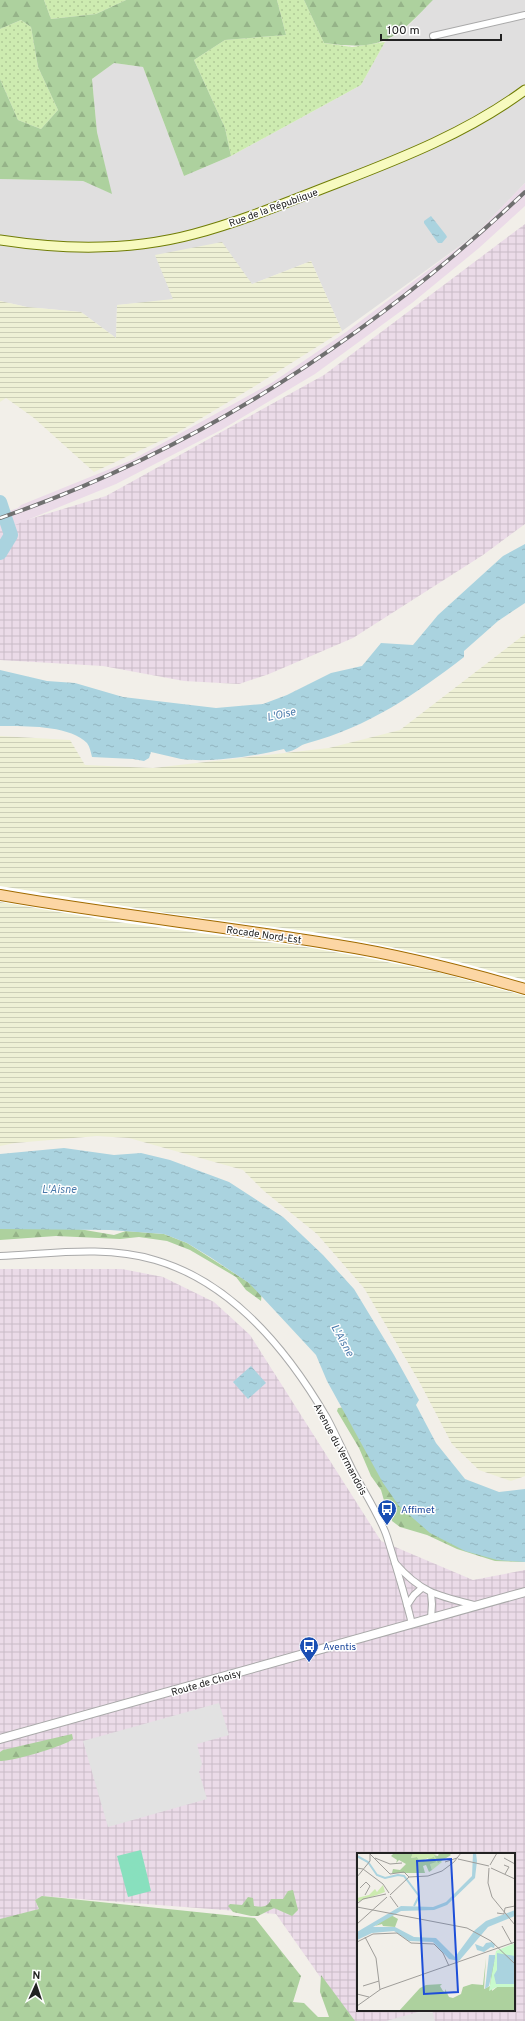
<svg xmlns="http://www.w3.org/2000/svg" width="525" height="2021" font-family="Overpass,sans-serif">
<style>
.residential{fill:#e0dfdf}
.industrial{fill:url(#industrial-grid);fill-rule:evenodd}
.railway{fill:#ebdbe8}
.farmland{fill:url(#farmland-rules)}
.grass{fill:url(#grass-dots)}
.forest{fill:url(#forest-firs)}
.pitch{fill:#88e0be}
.parking{fill:#e2e2e2}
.water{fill:url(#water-ripples)}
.pier{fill:#fff}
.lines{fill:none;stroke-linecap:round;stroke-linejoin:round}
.river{stroke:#aad3df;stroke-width:14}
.minor-casing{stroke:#a9a9a9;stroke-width:8}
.tertiary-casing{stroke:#a9a9a9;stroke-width:10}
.secondary-casing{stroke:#707d05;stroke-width:11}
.primary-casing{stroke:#a06b00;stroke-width:12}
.minor{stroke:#fff;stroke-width:6}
.tertiary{stroke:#fff;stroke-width:8}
.secondary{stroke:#f7fabf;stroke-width:9}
.primary{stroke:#fcd6a4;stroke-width:10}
.rail-casing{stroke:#707070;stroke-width:4}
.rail{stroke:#fff;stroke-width:2.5;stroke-dasharray:8;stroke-linecap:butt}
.labels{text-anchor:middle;stroke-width:3;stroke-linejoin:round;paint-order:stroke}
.street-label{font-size:10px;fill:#222;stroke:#fff}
.transit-label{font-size:10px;fill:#164399;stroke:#fff;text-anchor:start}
.water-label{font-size:11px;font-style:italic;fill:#4a7aab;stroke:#fff}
.inset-river{fill:none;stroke:#aad3df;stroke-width:2}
.inset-road{fill:none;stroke:#9f9d99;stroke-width:1}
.view{fill:#1d4ed8;fill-opacity:0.15;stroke:#1d4ed8;stroke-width:2}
.inset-edge{fill:none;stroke:#222;stroke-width:2}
</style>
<defs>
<pattern id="industrial-grid" width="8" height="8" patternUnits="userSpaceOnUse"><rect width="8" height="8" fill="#ebdbe8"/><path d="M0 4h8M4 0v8" fill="none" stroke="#c9bcc7"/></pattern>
<pattern id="farmland-rules" width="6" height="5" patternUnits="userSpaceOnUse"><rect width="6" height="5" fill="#eef0d5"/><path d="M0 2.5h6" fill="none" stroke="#ccceb7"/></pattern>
<pattern id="grass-dots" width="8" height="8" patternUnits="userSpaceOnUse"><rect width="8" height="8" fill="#cdebb0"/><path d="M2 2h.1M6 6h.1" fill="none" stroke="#b0c997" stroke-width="1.8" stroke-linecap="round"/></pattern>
<pattern id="forest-firs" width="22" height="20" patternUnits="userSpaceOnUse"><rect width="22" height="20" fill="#add19e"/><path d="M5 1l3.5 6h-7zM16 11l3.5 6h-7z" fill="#95b388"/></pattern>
<pattern id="water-ripples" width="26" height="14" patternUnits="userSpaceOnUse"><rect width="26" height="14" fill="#aad3df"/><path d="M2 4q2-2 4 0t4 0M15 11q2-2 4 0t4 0" fill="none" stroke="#92b5bf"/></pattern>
</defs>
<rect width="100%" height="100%" fill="#f2efe9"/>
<path class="residential" d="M433,0H525V183L475,235L342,331L311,261L252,284L174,300L117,305L116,338L81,312L27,307L0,301V179L83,181L111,193L97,132L92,79L114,63L143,67L184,176L231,156L361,85L385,42L408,26Z"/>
<g class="industrial">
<path d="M525,224V524L483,555L353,638L269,674L239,684L184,681L103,666L0,660V528L106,496L324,375Z"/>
<path d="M0,1269H122L163,1277L214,1302L250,1335L381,1541L473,1580L525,1570V2021H351L276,1914L42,1896L35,1900L39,1909L0,1923ZM358,1854H514V2010H358Z"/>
</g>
<path class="railway" d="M525,183V206L479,248L412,303L315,374L221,430L116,484L0,531V514L18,508L21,505L132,460L273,382L346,332L475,235Z"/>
<g class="farmland">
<path d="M222,242L252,284L311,261L342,331L255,386L175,434L94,472L34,418L6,398L0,402V301L27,307L81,312L116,338L117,305L173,299L155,255Z"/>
<path d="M525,634V1476L511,1481L479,1470L452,1444L420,1383L364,1288L317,1234L264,1191L243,1170L129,1138L97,1136L15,1143L0,1146V736L70,740L85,765L153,768L329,748L400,730Z"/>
</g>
<g class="grass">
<path d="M44,0H126L96,14L51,19Z"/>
<path d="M277,0H304L324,43L352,47L385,42L361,85L231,156L225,128L194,60L225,40L286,35Z"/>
<path d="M21,20L31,27L38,67L58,110L41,129L18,120L0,79V29Z"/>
</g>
<g class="forest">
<path d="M0,0H44L51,19L96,14L126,0H277L286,35L225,40L194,60L225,128L231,156L184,176L143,67L114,63L92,79L97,132L112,194L83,181L0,179V79L18,120L41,129L58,110L38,67L31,27L21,20L0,29Z"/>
<path d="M304,0H433C394,41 382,51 324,43Z"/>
<path d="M0,1229H79L114,1235L126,1231L164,1234L187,1243L262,1291L261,1301L246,1290L236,1277L190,1250L167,1241L139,1237L120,1239L56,1236L0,1240Z"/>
<path d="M346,1407L525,1562L495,1561L457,1549L427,1535L400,1527L392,1521L385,1504L381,1490L371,1476L359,1448L337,1411L338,1408Z"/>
<path d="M72,1734L73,1739C65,1746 11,1762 0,1761V1752L3,1750Z"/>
<path d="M293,1890L298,1910L292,1916L274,1908L258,1916H251L233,1912L228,1906L230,1904L242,1905L248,1897L253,1898L254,1906C262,1907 268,1908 271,1899H283L288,1891Z"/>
<path d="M42,1896L255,1918L301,1976L293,2002L304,2003L318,2017H329L320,1992L321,1975L355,2021H0V1919L39,1909L35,1900Z"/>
</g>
<path class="pitch" d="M141,1850L151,1891L128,1897L117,1856Z"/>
<g class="parking">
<path d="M219,1703L229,1735L197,1744L202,1764L199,1772L207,1799L108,1827L83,1741Z"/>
<path d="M425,2010H432L435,2021H386Z"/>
</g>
<g class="water">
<path d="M431,216L446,235L447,237L442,243H438L424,223V221Z"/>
<path d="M525,544V603L498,621L464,651V657C416,694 368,727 308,743C299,745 296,751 286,752L284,749C256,756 210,763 181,759C171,757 161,754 151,752L149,758L144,761L133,759L92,757C91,753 90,747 87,743C70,725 23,726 0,726V670L47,681L75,683L123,697L216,708L263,704L287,695L331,673L362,666L381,643L413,645L438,615L503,556Z"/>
<path d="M64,1148L114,1155L141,1153L170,1160L229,1182L283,1217L323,1255L354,1289L394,1355L419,1400L416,1405L436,1443L465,1479L499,1492L525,1489V1562L497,1560L465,1551L430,1533L399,1506L383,1483L327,1381L316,1355L249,1283L210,1257L187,1243L164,1234L110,1230L0,1229V1154Z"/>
<path d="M251,1366L266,1383L248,1399L233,1382Z"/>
</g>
<path class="pier" d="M0,886L167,913L313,932L372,943L452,960L525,980V996L437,972L367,958L312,948L118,922L0,902Z"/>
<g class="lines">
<path class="river" d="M0,502L11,535L0,553"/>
<defs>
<g id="minor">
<path d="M433,36L525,15"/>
<path d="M0,1256C50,1254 105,1245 155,1260C232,1282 288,1351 327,1418C336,1435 344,1453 353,1471C363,1490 381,1518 387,1537C396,1566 405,1595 412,1624"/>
<path d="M395,1563C421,1593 438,1596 475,1605"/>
<path d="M431,1593L432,1604L431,1619"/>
<path d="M407,1605L414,1595L422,1588"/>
</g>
<path id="tertiary" d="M0,1739L525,1592"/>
<path id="secondary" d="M0,240C65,250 131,251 194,234C243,221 290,201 337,183C402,158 468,132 525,90"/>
<path id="primary" d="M0,895C112,915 225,926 337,945C401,955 463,971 525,989"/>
</defs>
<use href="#minor" class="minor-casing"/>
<use href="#tertiary" class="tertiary-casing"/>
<use href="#secondary" class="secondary-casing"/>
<use href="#primary" class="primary-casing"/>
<use href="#minor" class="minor"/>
<use href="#tertiary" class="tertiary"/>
<use href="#secondary" class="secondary"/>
<use href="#primary" class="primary"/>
<defs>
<path id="rail" d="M0,518C198,450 373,335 525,192"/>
</defs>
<use href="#rail" class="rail-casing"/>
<use href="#rail" class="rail"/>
</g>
<defs>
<symbol id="bus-pin" viewBox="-11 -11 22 30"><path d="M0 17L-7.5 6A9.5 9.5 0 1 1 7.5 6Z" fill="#1a4fb4" stroke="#fff"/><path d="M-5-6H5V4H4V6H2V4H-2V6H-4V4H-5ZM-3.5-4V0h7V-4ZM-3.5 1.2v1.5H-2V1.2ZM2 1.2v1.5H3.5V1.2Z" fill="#fff"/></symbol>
</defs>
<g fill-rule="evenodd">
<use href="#bus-pin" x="376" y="1498" width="22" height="30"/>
<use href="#bus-pin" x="298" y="1635" width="22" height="30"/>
</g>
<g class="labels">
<g class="street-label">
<text transform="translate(273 207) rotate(-20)" y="4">Rue de la République</text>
<text transform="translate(264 934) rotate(8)" y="4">Rocade Nord-Est</text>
<text transform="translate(341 1449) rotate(62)" y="4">Avenue du Vermandois</text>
<text transform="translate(206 1682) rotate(-16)" y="4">Route de Choisy</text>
</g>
<g class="transit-label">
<text x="401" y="1513">Affimet</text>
<text x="323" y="1650">Aventis</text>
</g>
<g class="water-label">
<text transform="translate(281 714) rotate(-12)" y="4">L'Oise</text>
<text x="59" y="1193">L'Aisne</text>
<text transform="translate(343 1340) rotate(61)" y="4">L'Aisne</text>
</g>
</g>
<g transform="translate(357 1853)">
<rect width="158" height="158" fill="#f2efe9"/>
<path d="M56,0H83L77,2L85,9L75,17L71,5L63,9L60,4L54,5ZM26,32L28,39L0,49V45L12,42L18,36L20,39Z" fill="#cdebb0"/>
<path d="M37,0H56L54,5L60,4L63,9L77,4L79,9L73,11L75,17L72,19L69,12L66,13L68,20H35L36,16L43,17L49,11L42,7L39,10L40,7L34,3ZM82,0H92L94,2L81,10L77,2L81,3ZM34,62L41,66L38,74L26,73L25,71L18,73ZM129,105L127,136L133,133L135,113L138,107L135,138L140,134H158V158H42L63,135L69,132L85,131L83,133L86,138L88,139V136L92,144L96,145L104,141L106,134L115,131L126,132Z" fill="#add19e"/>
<path d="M158,90V134H140L132,138L139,98Z" fill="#c8facc"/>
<path d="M116,0H119L120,8L118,25L90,52L77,57L44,58L16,74H38L57,84L79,85L98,104L118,77L129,68L158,57V63L131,74L102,108L92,106L76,89L52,88L37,78L15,80L0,87V79L44,53L76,54L89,49L115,23ZM135,89L138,91L137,95L134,94L127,99L120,97L118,91L126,94L129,90ZM140,100L158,103V131H139L137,122L140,117ZM132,102H138V105L132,133L128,136Z" fill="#aad3df"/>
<path class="inset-river" d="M0,3L11,9L20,22L28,25L41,22L47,23L62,43L57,53"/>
<path class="inset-road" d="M12,0L33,21L47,19L52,24M18,5L33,11L45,10M147,5L158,11M101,6L132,13M88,9L100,5M133,12L140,0M147,12L152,14L148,21M0,15L6,16L26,31L32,40M132,15L131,30L135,44L158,72M134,15L158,26M0,24L13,8V0M52,24L71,23L85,18L97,9L104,0M3,35L9,29L13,33L8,42M33,42L52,24M33,43L41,54M1,50L6,46L29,41M0,54L110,75L134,88L158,111M140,60L147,61L148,55L158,53M0,71L30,44M145,73L155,91M8,84L19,105L23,137M0,89L16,81L40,80L54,90L77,91L86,100L92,113M6,133L22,128M0,141L12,144M0,153L24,136L158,89"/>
<path class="view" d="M94,6L101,139L67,141L60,8Z"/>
<rect width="158" height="158" class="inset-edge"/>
</g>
<g transform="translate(36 1985) rotate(3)" stroke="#ffffff" stroke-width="3" paint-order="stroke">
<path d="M0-3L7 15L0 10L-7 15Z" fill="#222222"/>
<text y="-6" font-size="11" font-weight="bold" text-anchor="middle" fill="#222222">N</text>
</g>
<path d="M381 34v6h120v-6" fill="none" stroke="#222222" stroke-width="2"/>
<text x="387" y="34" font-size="12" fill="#222222" stroke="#ffffff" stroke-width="3" paint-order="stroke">100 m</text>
</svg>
